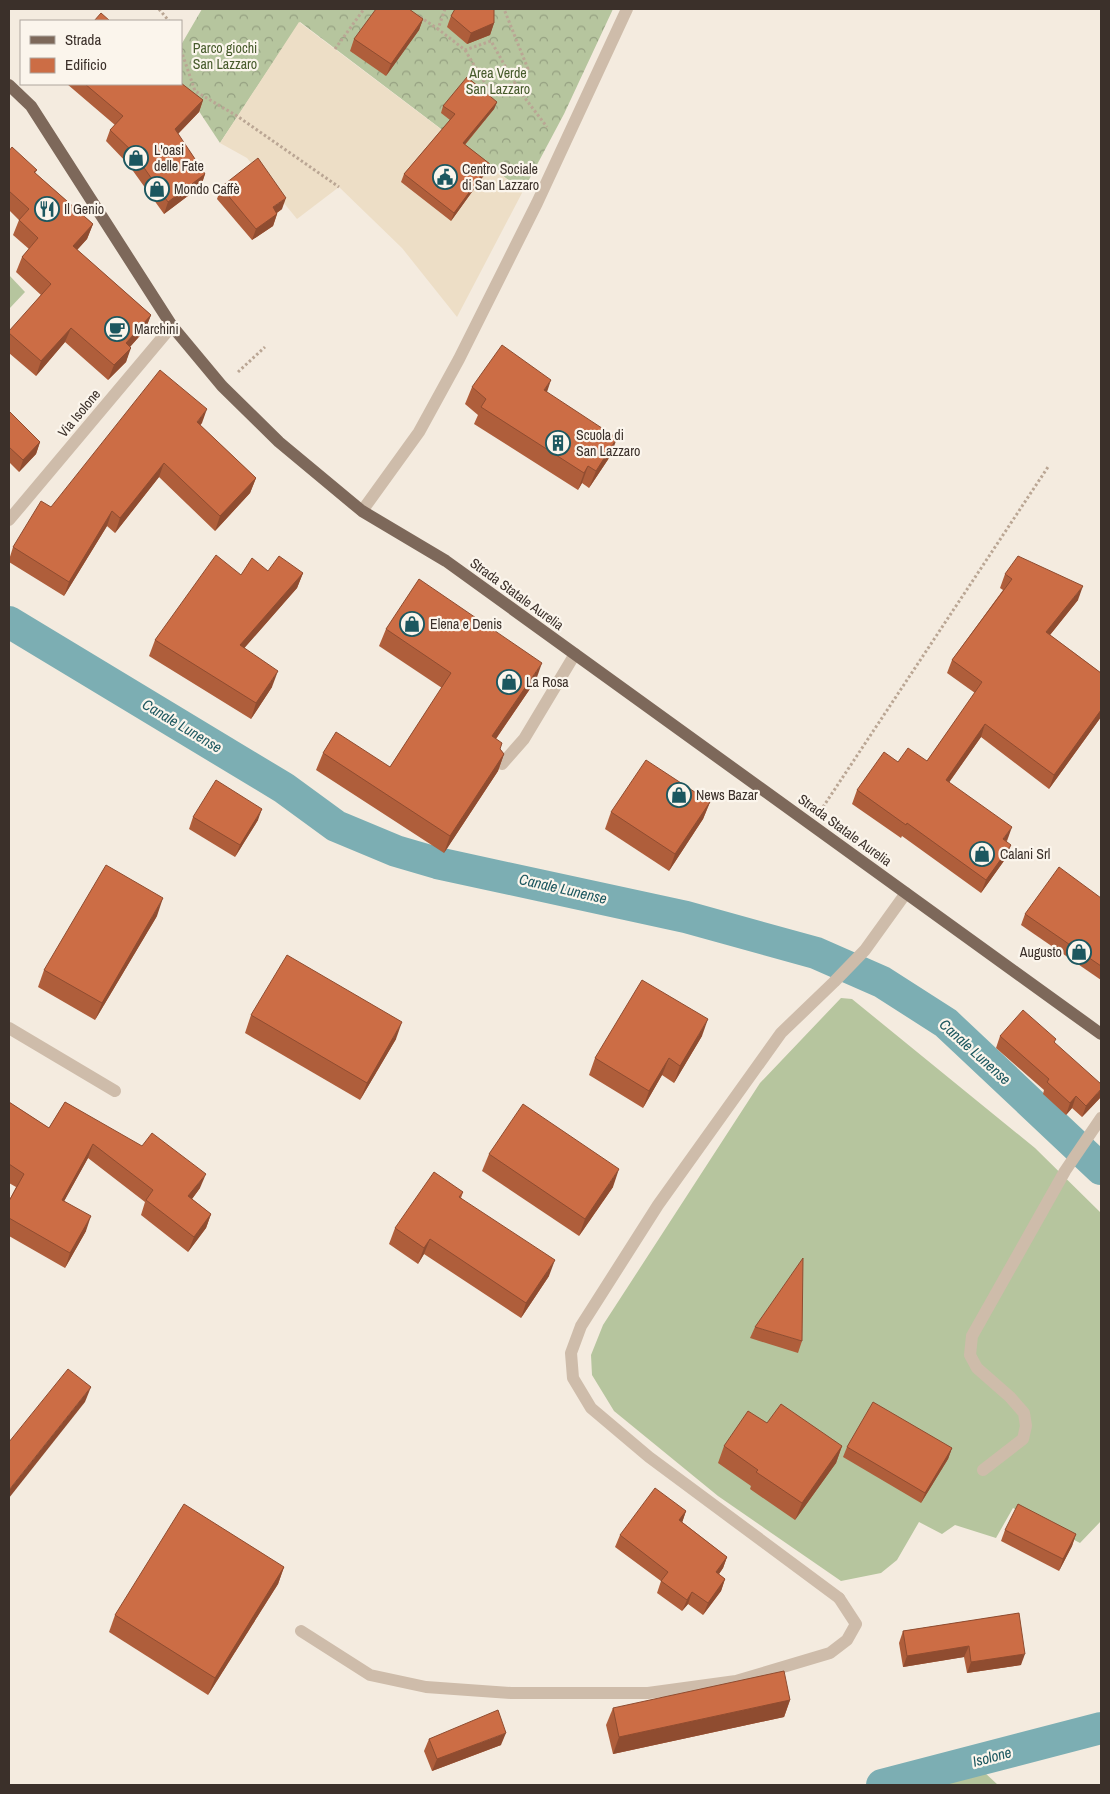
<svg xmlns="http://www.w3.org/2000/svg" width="1110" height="1794" font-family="'Archivo Narrow',sans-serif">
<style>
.grass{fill:#b6c59e}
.forest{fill:url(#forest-crowns)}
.plaza{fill:#eddec6}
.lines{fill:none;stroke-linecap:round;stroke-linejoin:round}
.canal{stroke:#7caeb3;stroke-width:32}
.path{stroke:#baa694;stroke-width:3;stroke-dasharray:2.5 2.5;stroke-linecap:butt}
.lane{stroke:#cebcaa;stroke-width:12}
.street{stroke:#cebcaa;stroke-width:12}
.primary{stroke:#7d685a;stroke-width:12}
.wall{fill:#af5e3b}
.shaded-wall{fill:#8f4c30}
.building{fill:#cc6d45;stroke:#8f4c30}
.labels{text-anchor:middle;stroke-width:4.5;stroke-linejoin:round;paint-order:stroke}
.park-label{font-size:14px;fill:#475b2c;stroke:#fbf5ec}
.poi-label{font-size:14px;fill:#3b302a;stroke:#fbf5ec;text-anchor:start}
.street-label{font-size:14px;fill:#3b302a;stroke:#fbf5ec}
.water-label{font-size:15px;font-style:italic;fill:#1c575f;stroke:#fbf5ec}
</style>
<defs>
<pattern id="forest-crowns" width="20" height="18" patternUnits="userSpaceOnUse" patternTransform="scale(1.25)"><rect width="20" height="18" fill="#b6c59e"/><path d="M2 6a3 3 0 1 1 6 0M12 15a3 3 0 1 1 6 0" fill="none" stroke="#95a081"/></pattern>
</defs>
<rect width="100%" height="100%" fill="#f4ebdf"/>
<g class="grass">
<path d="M9,275L25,292L9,309Z"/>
<path d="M841,998L852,999L1035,1148L1101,1213V1521L1080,1543L1013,1508L996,1538L955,1525L942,1534L919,1522L897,1560L881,1573L841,1581L718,1496L614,1411L592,1375L591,1355L603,1325L760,1083Z"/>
<path d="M984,1772L998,1785H932Z"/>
</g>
<path class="forest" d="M202,9H613L564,114L523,191L300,22L220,143L181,84V45Z"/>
<path class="plaza" d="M299,22L523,191L457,317L402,248L339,187L297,219L247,158L220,143Z"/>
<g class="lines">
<g class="canal">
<path d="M9,622L284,788L336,826L396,851L437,863L686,917L816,953L882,982L946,1023L1101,1169"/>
<path d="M882,1785L1101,1728"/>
</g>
<g class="path">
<path d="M159,9L169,21"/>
<path d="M445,9L438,29L465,50L491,41L518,89L547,127"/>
<path d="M420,17L438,29"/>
<path d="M335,49L364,9"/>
<path d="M181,50L195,91L237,116L339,187"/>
<path d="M465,50L491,93L514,83L528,69L504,9"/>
<path d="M238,372L265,347"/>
<path d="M823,807L1048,467"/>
</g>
<g class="lane">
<path d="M983,1470L1023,1439L1026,1426L1024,1413L1010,1397L977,1368L970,1355L972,1336L1065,1171L1101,1118"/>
<path d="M301,1631L370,1675L426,1687L511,1693H648L736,1681L830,1653L847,1640L856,1624L839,1598"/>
</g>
<g class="street">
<path d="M362,511L419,432L459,359L537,203L627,9"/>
<path d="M9,520L172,326"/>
<path d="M502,764L524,739L575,654"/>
<path d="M9,1028L115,1091"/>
<path d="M839,1598L649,1457L591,1408L573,1378L571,1353L581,1326L658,1205L781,1033L834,982L865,950L906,893"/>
</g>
<path class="primary" d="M9,85L31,106L172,326L222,386L279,442L362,511L446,561L1101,1034"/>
</g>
<g class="wall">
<path d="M451,16L494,23L490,35L467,44L447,27Z"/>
<path d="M423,19L419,30L386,76L350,51L354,39Z"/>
<path d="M67,84H181L203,100L199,112L178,134L205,174L201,186L164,214L128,164L106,141L110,130L115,125Z"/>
<path d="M497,102L494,109L465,145L490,164L487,171L451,221L401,182L404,174L450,120L441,113L443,106Z"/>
<path d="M9,151L37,170L35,173L93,224L87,239L77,250L151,315L145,330L130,347L126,362L108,380L65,342L36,376L9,353V333L41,295L16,272L22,257L29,249L13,235L19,220L9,210Z"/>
<path d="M221,187L282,209L277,213V214L273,226L252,240L217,199Z"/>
<path d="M472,387L547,392L611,455L589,488L582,483L578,490L474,424L478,415L465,404Z"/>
<path d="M9,411L40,442L36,454L19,472L9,462Z"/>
<path d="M202,423L200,425L256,478L250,493L215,531L159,477L115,533L107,526L64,596L9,562V560L13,547L51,507Z"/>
<path d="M268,571L303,573L297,588L244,648L272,687L251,719L149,656L155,640L241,575Z"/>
<path d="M1005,574L1078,600L1050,635L1101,673V717L1049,789L981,737L949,782L1007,841L1006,858L981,893L902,836L901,838L852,804L857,790L898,762L927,761L975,693L947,673L952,660L1003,590L1000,588Z"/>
<path d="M386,629L536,680L496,739L500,749L504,754L498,771L444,853L316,770L323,753L390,767L442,688L379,646Z"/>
<path d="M710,802L703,819L669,871L605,829L611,812Z"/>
<path d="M193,817L258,820L235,857L189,829Z"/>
<path d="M1101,898V980L1021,925L1025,914Z"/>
<path d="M157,916L95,1020L38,987L44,970Z"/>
<path d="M251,1015L396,1039L360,1100L245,1033Z"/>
<path d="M702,1036L674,1083L662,1075L643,1108L589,1075L595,1058Z"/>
<path d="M1000,1036L1055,1043L1100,1098L1082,1117L1072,1108L1066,1115L1043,1094L1044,1090L996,1048Z"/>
<path d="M9,1102L49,1128L65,1102L200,1188L192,1199L211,1214L206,1228L188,1252L141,1215L145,1202L88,1158L64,1201L86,1231L65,1268L9,1236V1201L16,1187L9,1183Z"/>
<path d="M489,1154L613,1187L579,1236L482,1171Z"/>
<path d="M463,1192L461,1198L549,1276L521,1318L424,1254L418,1264L389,1244L395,1228Z"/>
<path d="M755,1327L802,1341L798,1353L750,1338Z"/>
<path d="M767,1423L842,1446L836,1463L795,1520L750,1489L751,1486L718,1463L724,1446Z"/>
<path d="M847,1447L952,1448L948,1459L921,1503L843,1457Z"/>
<path d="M686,1511L682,1522L727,1557L723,1568L719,1574L725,1579L721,1591L703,1615L688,1604L682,1611L657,1593L661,1581L615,1547L620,1535Z"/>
<path d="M1005,1530L1076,1534L1072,1546L1059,1571L1001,1541Z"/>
<path d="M284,1567L278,1584L208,1695L109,1632L115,1615Z"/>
<path d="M1019,1613L1021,1665L967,1673L964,1657L903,1667L899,1643L903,1631Z"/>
<path d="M790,1700L784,1717L613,1754L606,1725L613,1708Z"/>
<path d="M429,1739L501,1745L432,1771L424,1751Z"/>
</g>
<g class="shaded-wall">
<path d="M423,19L419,30L386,76L391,64Z"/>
<path d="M494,23L490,35L467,44L471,33Z"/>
<path d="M203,100L199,112L171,141L175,129Z"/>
<path d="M497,102L494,109L460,150L463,143Z"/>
<path d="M490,164L487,171L451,221L454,213Z"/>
<path d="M205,174L201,186L164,214L168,202Z"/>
<path d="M286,198L282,209L268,219L273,207Z"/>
<path d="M277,214L273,226L252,240L256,229Z"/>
<path d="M93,224L87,239L67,261L73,246Z"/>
<path d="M151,315L145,330L120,358L126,343Z"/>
<path d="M71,328L65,342L36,376L41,361Z"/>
<path d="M131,348L126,362L108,380L114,365Z"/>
<path d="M551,380L545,398L544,390Z"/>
<path d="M207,409L202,423L191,437L197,422Z"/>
<path d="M617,438L611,455L589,488L596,471Z"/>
<path d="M40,442L36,454L19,472L23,460Z"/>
<path d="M164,463L159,477L115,533L120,518Z"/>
<path d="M588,466L582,483L578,490L584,473Z"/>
<path d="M256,478L250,493L215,531L220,516Z"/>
<path d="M112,511L107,526L64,596L69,582Z"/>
<path d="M303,573L297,588L234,660L240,645Z"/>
<path d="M1083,586L1078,600L1041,646L1046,632Z"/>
<path d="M542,663L536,680L486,753L492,736Z"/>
<path d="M278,671L272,687L251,719L256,703Z"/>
<path d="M1101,710V717L1049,789L1054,775Z"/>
<path d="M985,724L981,737L941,794L946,780Z"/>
<path d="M504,754L498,771L444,853L450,836Z"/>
<path d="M710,802L703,819L669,871L675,854Z"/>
<path d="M262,809L258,820L235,857L240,845Z"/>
<path d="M1012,827L1007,841L1003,839Z"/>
<path d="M1011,845L1006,858L981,893L986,880Z"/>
<path d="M163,898L157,916L95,1020L102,1003Z"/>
<path d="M708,1019L702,1036L674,1083L680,1066Z"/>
<path d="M402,1022L396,1039L360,1100L367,1083Z"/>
<path d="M669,1058L662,1075L643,1108L649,1091Z"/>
<path d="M1101,1089V1093L1100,1098L1082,1117L1086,1106Z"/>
<path d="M1076,1096L1072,1108L1066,1115L1070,1103Z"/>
<path d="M93,1144L88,1158L57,1214L62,1200Z"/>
<path d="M619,1169L613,1187L579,1236L585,1219Z"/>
<path d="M206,1174L200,1188L183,1211L188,1196Z"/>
<path d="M211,1214L206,1228L188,1252L194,1237Z"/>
<path d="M91,1216L86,1231L65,1268L70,1253Z"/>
<path d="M430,1239L424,1254L418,1264L424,1248Z"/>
<path d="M555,1260L549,1276L521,1318L526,1303Z"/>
<path d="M91,1387L85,1402L9,1498V1490Z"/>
<path d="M842,1446L836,1463L795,1520L802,1503Z"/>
<path d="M952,1448L948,1459L921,1503L925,1493Z"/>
<path d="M686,1511L682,1523L679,1520Z"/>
<path d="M1076,1534L1072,1546L1059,1571L1063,1559Z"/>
<path d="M727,1557L723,1568L712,1584L716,1572Z"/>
<path d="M284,1567L278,1584L208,1695L215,1678Z"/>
<path d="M725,1579L721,1591L703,1615L708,1603Z"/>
<path d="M692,1592L688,1604L682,1611L687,1600Z"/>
<path d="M969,1646L964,1657L903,1667L907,1656Z"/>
<path d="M1025,1654L1021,1665L967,1673L971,1662Z"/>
<path d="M790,1700L784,1717L613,1754L619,1737Z"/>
<path d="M506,1733L501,1745L432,1771L437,1759Z"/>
</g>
<g class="building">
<path d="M376,9H409L423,19L391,64L354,39Z"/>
<path d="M455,9H494V23L471,33L451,16Z"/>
<path d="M101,13L110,21H94Z"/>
<path d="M467,77L497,102L463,143L490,164L454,213L404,174L455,114L443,106Z"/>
<path d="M181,83L203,100L175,129L205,174L168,202L133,152L110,130L123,116L85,84H181Z"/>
<path d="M12,147L37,170L34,172L93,224L73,246L151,315L126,343L131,348L114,365L71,328L41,361L9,333V331L51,284L22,257L38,238L19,220L29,209L9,191V151Z"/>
<path d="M258,158L286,198L273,207L277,214L256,229L221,187Z"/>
<path d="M502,345L551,380L544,390L617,438L596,471L588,466L584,473L481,407L486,399L472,387Z"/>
<path d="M160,370L207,409L197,422L256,478L220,516L164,463L120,518L112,511L69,582L13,547L41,501L51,507Z"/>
<path d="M9,411L40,442L23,460L9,447Z"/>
<path d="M216,555L241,575L252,558L268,571L279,556L303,573L240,645L278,671L256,703L155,640Z"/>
<path d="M1018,556L1083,586L1046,632L1101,673V710L1054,775L985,724L946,780L1012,827L1003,839L1011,845L986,880L907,823L906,825L857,790L884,752L898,762L908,748L927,761L982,682L952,660L1012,579L1005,574Z"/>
<path d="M419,579L542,663L492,736L502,743L500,749L504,754L450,836L323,753L336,732L390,767L451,673L386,629Z"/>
<path d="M646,760L710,802L675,854L611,812Z"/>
<path d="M216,780L262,809L240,845L193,817Z"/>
<path d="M106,865L163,898L102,1003L44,970Z"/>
<path d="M1059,867L1101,898V966L1025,914Z"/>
<path d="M287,955L402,1022L367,1083L251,1015Z"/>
<path d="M642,980L708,1019L680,1066L669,1058L649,1091L595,1058Z"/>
<path d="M1023,1010L1056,1039L1054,1042L1101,1084V1089L1086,1106L1076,1096L1070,1103L1047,1082L1049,1079L1000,1036Z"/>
<path d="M9,1102L49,1128L65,1102L142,1146L152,1133L206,1174L188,1196L211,1214L194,1237L146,1200L153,1190L93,1144L62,1200L91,1216L70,1253L9,1218V1201L24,1174L9,1164Z"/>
<path d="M523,1104L619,1169L585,1219L489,1154Z"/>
<path d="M434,1172L463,1192L459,1197L555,1260L526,1303L430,1239L424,1248L395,1228Z"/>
<path d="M803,1258L802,1341L755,1327Z"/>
<path d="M68,1369L91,1387L9,1490V1442Z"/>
<path d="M873,1402L952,1448L925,1493L847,1447Z"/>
<path d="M781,1404L842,1446L802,1503L756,1472L758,1470L724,1446L748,1411L767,1423Z"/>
<path d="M655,1488L686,1511L679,1520L727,1557L716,1572L725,1579L708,1603L692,1592L687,1600L661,1581L668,1572L620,1535Z"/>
<path d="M184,1504L284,1567L215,1678L115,1615Z"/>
<path d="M1018,1504L1076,1534L1063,1559L1005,1530Z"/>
<path d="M1019,1613L1025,1654L971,1662L969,1646L907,1656L903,1631Z"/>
<path d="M784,1671L790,1700L619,1737L613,1708Z"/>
<path d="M498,1710L506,1733L437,1759L429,1739Z"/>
</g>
<defs>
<symbol id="shop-ring" viewBox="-11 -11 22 22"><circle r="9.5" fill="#fbf5ec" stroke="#1c575f" stroke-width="1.5"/><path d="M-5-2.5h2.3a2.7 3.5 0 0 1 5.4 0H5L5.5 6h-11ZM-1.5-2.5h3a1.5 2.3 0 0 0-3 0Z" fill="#1c575f"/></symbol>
<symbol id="civic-ring" viewBox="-11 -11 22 22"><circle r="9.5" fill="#fbf5ec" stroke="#1c575f" stroke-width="1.5"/><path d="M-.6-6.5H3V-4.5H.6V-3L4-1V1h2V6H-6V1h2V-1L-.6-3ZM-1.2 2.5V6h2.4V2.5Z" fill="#1c575f"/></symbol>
<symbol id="restaurant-ring" viewBox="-11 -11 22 22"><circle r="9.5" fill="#fbf5ec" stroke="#1c575f" stroke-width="1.5"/><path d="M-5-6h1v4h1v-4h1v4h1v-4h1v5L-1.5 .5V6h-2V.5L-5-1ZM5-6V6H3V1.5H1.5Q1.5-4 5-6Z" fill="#1c575f"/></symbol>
<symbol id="cafe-ring" viewBox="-11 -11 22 22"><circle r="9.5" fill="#fbf5ec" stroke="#1c575f" stroke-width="1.5"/><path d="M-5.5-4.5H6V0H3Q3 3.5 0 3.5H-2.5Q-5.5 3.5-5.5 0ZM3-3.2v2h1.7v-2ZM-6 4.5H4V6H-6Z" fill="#1c575f"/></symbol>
<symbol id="building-ring" viewBox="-11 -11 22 22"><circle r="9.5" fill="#fbf5ec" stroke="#1c575f" stroke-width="1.5"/><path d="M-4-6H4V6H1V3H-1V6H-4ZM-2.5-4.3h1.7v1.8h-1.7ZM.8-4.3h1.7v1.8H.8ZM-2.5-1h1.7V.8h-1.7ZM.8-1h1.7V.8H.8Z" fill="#1c575f"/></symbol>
</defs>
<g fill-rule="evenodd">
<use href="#shop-ring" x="122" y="144" width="28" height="28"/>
<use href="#civic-ring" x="431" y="163" width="28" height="28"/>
<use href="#shop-ring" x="143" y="175" width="28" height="28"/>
<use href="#restaurant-ring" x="33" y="195" width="28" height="28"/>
<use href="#cafe-ring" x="103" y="315" width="28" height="28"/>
<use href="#building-ring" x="544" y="429" width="28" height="28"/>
<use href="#shop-ring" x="398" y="610" width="28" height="28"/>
<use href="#shop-ring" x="495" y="668" width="28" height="28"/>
<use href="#shop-ring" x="665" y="781" width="28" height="28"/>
<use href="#shop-ring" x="968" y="840" width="28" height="28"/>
<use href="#shop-ring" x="1065" y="938" width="28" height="28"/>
</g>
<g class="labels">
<g class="park-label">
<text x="225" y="53">Parco giochi<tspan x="225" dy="16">San Lazzaro</tspan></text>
<text x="498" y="78">Area Verde<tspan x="498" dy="16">San Lazzaro</tspan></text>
</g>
<g class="poi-label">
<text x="154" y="155">L'oasi<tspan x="154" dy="16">delle Fate</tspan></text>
<text x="462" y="174">Centro Sociale<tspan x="462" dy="16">di San Lazzaro</tspan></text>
<text x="174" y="194">Mondo Caffè</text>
<text x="64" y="214">Il Genio</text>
<text x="134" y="334">Marchini</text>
<text x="576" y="440">Scuola di<tspan x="576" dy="16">San Lazzaro</tspan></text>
<text x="430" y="629">Elena e Denis</text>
<text x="526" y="687">La Rosa</text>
<text x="696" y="800">News Bazar</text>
<text x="1000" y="859">Calani Srl</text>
<text x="1062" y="957" text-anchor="end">Augusto</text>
</g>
<g class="street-label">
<text transform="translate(79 413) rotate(-50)" y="5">Via Isolone</text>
<text transform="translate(517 594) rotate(36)" y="5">Strada Statale Aurelia</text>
<text transform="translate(845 830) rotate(36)" y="5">Strada Statale Aurelia</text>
</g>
<g class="water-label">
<text transform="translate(182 726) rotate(31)" y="5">Canale Lunense</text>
<text transform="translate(563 889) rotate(13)" y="5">Canale Lunense</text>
<text transform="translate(975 1052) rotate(42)" y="5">Canale Lunense</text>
<text transform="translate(992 1757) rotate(-15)" y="5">Isolone</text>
</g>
</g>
<rect width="1110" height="1794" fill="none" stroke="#3b302a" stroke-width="20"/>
<rect x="20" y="20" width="162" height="65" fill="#fbf5ec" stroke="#aea69e"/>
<rect x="30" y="36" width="25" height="8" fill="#7d685a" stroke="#aea69e"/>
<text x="65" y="45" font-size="15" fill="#3b302a">Strada</text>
<rect x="30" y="58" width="25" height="15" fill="#cc6d45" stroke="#aea69e"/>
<text x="65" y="70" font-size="15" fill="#3b302a">Edificio</text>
</svg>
